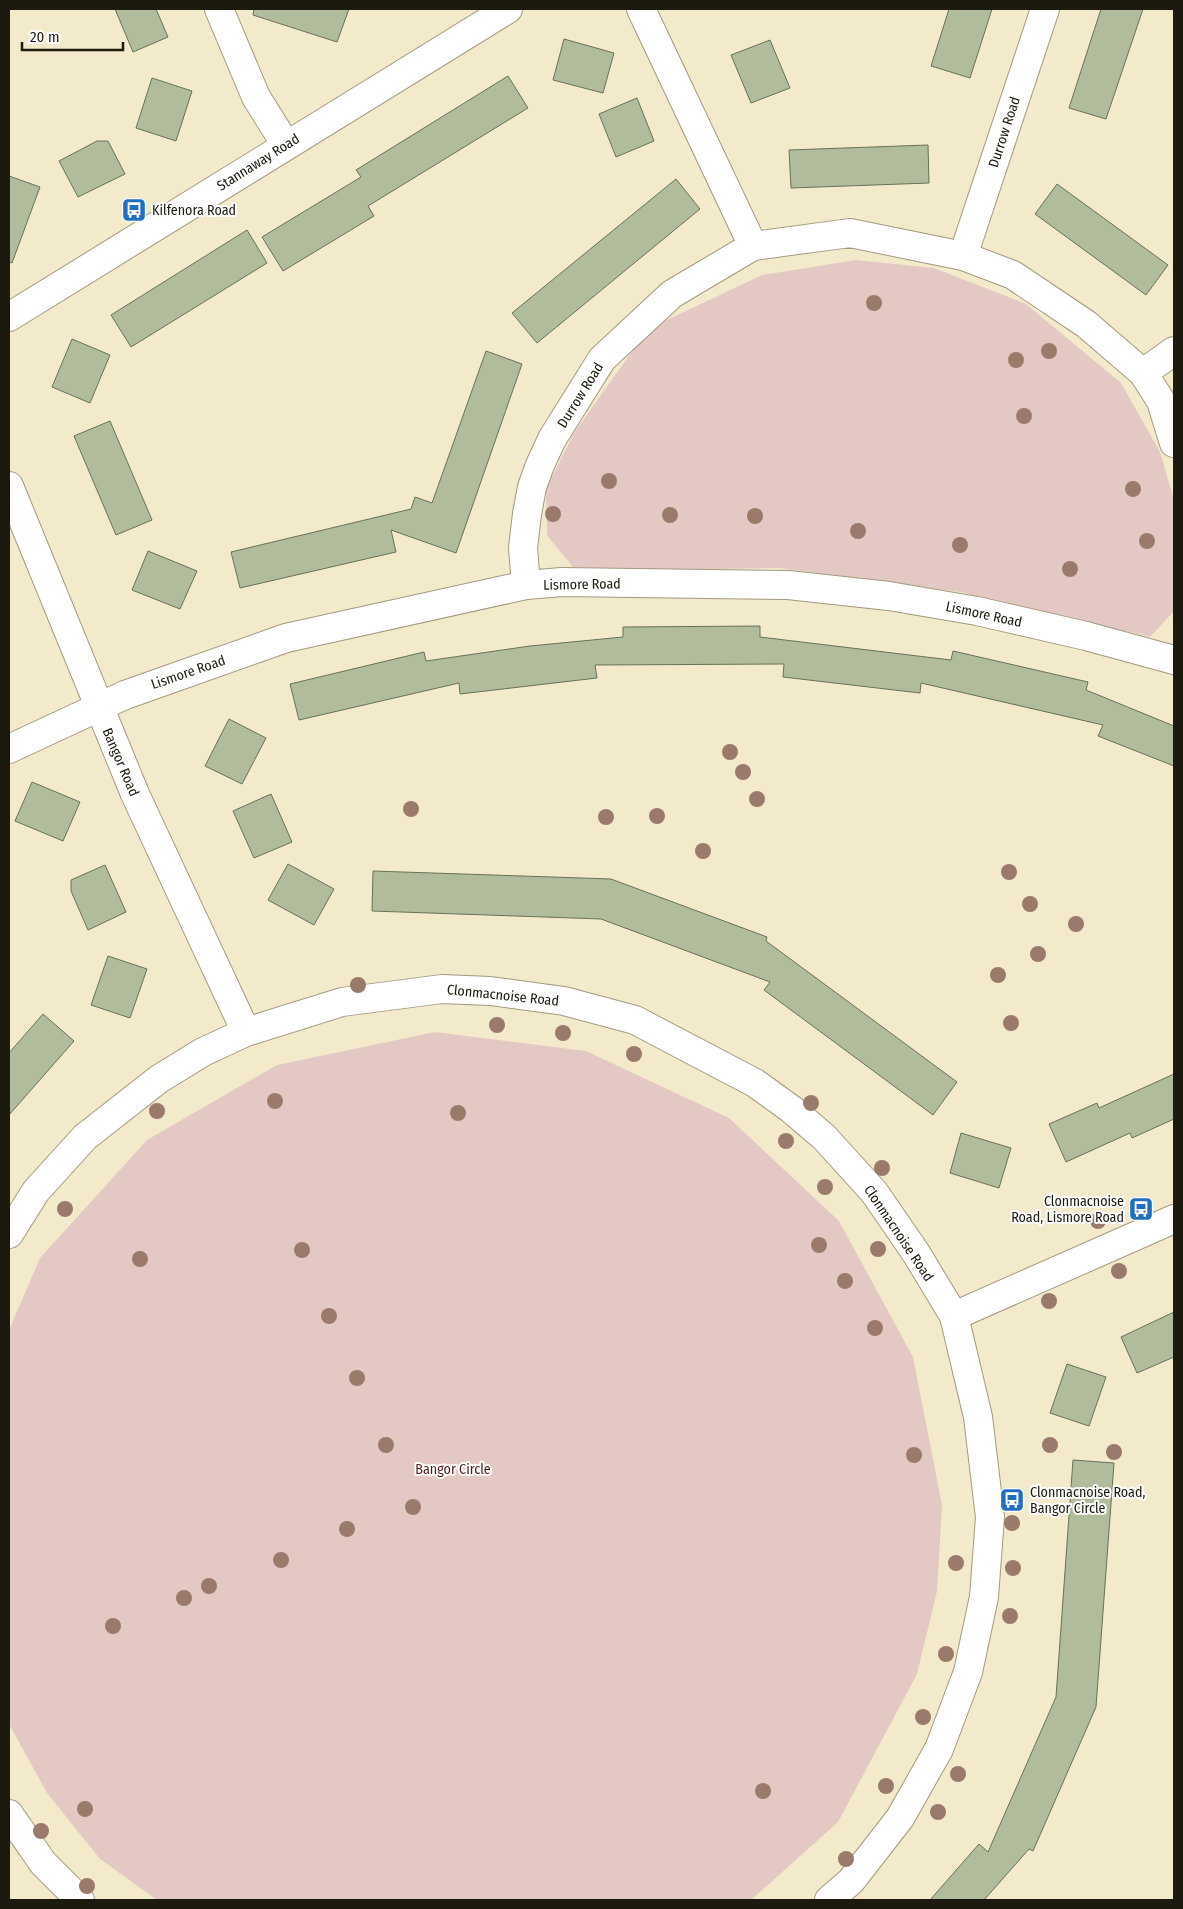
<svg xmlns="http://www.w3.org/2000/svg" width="1183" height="1909" font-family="'Fira Sans Condensed',sans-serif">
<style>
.green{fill:#e4c8c4}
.building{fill:#b0bc9b;stroke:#687157}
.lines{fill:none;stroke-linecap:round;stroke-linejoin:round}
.street-casing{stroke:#a3997e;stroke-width:30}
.secondary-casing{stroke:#a3997e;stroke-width:30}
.street{stroke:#fff;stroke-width:28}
.secondary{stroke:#fff;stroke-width:28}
.tree{fill:#9a7a6a}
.labels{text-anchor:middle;stroke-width:4;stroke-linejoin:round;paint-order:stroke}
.street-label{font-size:14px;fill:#1c190e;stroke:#fff}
.poi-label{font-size:14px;fill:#1c190e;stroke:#fff;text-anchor:start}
.park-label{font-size:14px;fill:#511f1a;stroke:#fff}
</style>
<rect width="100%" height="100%" fill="#f3eacc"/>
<g class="green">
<path d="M856,260L934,268L1026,304L1121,383L1160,452L1174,500V611L1150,637L960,592L779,568L576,571L547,535L546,489L574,433L648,329L762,275Z"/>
<path d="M435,1032L586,1051L729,1118L839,1221L913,1357L942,1505L937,1591L917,1674L838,1822L751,1900H157L100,1859L47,1793L9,1724V1330L40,1258L147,1140L277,1065Z"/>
</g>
<g class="building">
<path d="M115,9H156L168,37L133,52Z"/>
<path d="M254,9H349L337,42L253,15Z"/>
<path d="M949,9H992L970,78L931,66Z"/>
<path d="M1101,9H1143L1106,119L1069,108Z"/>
<path d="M564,39L614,53L603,93L553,80Z"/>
<path d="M770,40L790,88L751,103L731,55Z"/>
<path d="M508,76L528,108L368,206L374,216L283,271L262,237L361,177L356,170Z"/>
<path d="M152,78L192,91L176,141L136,128Z"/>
<path d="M637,98L654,141L616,157L599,114Z"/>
<path d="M97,141H108L125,174L78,197L59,161Z"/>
<path d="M928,145L929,183L791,188L789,150Z"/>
<path d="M9,176L40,187L12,263L9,262Z"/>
<path d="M676,179L700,209L537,343L512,313Z"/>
<path d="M1057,184L1168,265L1146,295L1035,214Z"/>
<path d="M247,230L267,263L131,347L111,315Z"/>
<path d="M72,339L110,355L90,403L52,387Z"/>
<path d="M486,351L522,364L456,553L391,530L396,552L240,588L231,552L411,509L415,497L432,503Z"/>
<path d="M110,421L152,520L116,535L74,436Z"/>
<path d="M148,551L197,571L180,609L132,590Z"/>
<path d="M760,626V637L951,660L953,651L1088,682L1086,690L1174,726V766L1098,736L1103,725L921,683L920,693L783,677L784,664L595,665L597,678L460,694L459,683L299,720L290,684L424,652L426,661L530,646L623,637V627Z"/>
<path d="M229,719L266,738L242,784L205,766Z"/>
<path d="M32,782L80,802L63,841L15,821Z"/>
<path d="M271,794L292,842L254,858L233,811Z"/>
<path d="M288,864L334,889L314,925L268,900Z"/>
<path d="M105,865L126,912L88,930L71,891V880Z"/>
<path d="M373,871L611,879L767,937L766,941L957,1082L933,1115L764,990L770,982L601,919L372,911Z"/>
<path d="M108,956L147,969L130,1018L91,1005Z"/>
<path d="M43,1014L74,1041L9,1115V1053Z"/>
<path d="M1174,1074V1119L1132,1138L1130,1133L1066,1162L1049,1124L1097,1103L1099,1108Z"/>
<path d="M961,1133L1011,1148L999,1188L950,1173Z"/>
<path d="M1174,1312V1357L1137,1373L1121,1337Z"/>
<path d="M1067,1364L1106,1377L1089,1426L1050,1413Z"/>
<path d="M1073,1460L1114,1463L1096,1707L1033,1851L1029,1849L984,1900H930L979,1844L988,1852L1056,1697Z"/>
</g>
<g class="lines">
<defs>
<g id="street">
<path d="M219,9L256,97L286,145"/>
<path d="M641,9L753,246"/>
<path d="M963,256L1045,9"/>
<path d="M1143,373L1174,351"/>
<path d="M9,486L135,794L246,1032"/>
<path d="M526,585L523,548L527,514L532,487L540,465L552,439L602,359L672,294L753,246L850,233L963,256L1013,275L1086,324L1143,373L1161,401L1174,443"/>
<path d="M9,749L125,695L286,638L526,585L562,582L788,585L889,596L977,611L1086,636L1174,660"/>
<path d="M9,1234L36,1191L85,1137L159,1079L203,1052L246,1032L342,1002L442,989L490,991L564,1001L635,1020L755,1083L791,1109L824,1137L874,1192L916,1253L954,1316L978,1417L990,1517L984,1597L968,1672L939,1749L900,1818L851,1881L829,1900"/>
<path d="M954,1316L1174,1219"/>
<path d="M9,1814L43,1863L80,1900"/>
</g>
<path id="secondary" d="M9,317L508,9"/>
</defs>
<use href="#street" class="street-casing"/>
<use href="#secondary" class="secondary-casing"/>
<use href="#street" class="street"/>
<use href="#secondary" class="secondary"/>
</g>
<g class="tree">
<circle cx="874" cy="303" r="8"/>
<circle cx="1049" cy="351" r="8"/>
<circle cx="1016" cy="360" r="8"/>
<circle cx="1024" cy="416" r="8"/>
<circle cx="609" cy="481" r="8"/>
<circle cx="1133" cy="489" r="8"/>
<circle cx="553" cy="514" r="8"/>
<circle cx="670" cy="515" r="8"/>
<circle cx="755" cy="516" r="8"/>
<circle cx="858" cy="531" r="8"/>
<circle cx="1147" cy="541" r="8"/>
<circle cx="960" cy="545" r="8"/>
<circle cx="1070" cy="569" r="8"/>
<circle cx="730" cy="752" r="8"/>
<circle cx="743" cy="772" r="8"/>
<circle cx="757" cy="799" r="8"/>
<circle cx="411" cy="809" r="8"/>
<circle cx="657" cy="816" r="8"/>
<circle cx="606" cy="817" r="8"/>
<circle cx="703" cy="851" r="8"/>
<circle cx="1009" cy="872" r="8"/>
<circle cx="1030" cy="904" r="8"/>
<circle cx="1076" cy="924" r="8"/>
<circle cx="1038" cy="954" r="8"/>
<circle cx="998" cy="975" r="8"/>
<circle cx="358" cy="985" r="8"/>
<circle cx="1011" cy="1023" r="8"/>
<circle cx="497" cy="1025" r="8"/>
<circle cx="563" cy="1033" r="8"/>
<circle cx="634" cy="1054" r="8"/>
<circle cx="275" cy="1101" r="8"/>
<circle cx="811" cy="1103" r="8"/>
<circle cx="157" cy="1111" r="8"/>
<circle cx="458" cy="1113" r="8"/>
<circle cx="786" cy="1141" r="8"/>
<circle cx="882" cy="1168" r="8"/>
<circle cx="825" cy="1187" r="8"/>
<circle cx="65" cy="1209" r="8"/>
<circle cx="1098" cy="1221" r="8"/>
<circle cx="819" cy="1245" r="8"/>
<circle cx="878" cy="1249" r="8"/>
<circle cx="302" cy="1250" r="8"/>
<circle cx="140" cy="1259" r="8"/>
<circle cx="1119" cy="1271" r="8"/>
<circle cx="845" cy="1281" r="8"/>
<circle cx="1049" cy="1301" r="8"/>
<circle cx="329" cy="1316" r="8"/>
<circle cx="875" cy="1328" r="8"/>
<circle cx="357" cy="1378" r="8"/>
<circle cx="386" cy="1445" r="8"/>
<circle cx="1050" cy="1445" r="8"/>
<circle cx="1114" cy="1452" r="8"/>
<circle cx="914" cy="1455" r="8"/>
<circle cx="413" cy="1507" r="8"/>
<circle cx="1012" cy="1523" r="8"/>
<circle cx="347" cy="1529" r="8"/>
<circle cx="281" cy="1560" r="8"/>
<circle cx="956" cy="1563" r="8"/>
<circle cx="1013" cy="1568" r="8"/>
<circle cx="209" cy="1586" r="8"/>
<circle cx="184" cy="1598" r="8"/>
<circle cx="1010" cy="1616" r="8"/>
<circle cx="113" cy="1626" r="8"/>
<circle cx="946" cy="1654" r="8"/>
<circle cx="923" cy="1717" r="8"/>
<circle cx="958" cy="1774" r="8"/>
<circle cx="886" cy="1786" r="8"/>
<circle cx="763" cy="1791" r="8"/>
<circle cx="85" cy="1809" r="8"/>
<circle cx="938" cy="1812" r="8"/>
<circle cx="41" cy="1831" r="8"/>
<circle cx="846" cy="1859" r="8"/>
<circle cx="87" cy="1886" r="8"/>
</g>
<defs>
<symbol id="bus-square" viewBox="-11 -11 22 22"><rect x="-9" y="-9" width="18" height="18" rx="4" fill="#2070bf" stroke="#fff"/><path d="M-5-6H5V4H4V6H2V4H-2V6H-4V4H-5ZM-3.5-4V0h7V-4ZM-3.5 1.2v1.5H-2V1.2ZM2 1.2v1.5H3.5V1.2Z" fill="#fff"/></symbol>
</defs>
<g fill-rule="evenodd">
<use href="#bus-square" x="120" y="196" width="28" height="28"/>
<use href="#bus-square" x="1127" y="1195" width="28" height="28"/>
<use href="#bus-square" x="998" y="1486" width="28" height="28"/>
</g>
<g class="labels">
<g class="street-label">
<text transform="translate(1004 132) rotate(-72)" y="5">Durrow Road</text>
<text transform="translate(258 162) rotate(-32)" y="5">Stannaway Road</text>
<text transform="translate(580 395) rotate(-58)" y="5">Durrow Road</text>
<text transform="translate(582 584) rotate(-1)" y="5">Lismore Road</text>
<text transform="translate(984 614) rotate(12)" y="5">Lismore Road</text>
<text transform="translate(188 672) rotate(-19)" y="5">Lismore Road</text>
<text transform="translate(121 762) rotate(67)" y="5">Bangor Road</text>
<text transform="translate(503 995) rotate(6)" y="5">Clonmacnoise Road</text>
<text transform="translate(899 1233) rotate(56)" y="5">Clonmacnoise Road</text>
</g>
<g class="poi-label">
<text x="152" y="215">Kilfenora Road</text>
<text x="1124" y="1206" text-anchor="end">Clonmacnoise<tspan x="1124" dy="16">Road, Lismore Road</tspan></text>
<text x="1030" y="1497">Clonmacnoise Road,<tspan x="1030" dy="16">Bangor Circle</tspan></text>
</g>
<g class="park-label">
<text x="453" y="1474">Bangor Circle</text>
</g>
</g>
<rect width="1183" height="1909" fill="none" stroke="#1c190e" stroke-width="20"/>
<path d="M22 42v8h101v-8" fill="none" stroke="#1c190e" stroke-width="2.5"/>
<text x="30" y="42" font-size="15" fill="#1c190e" stroke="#ffffff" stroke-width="4" paint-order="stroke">20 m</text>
</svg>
